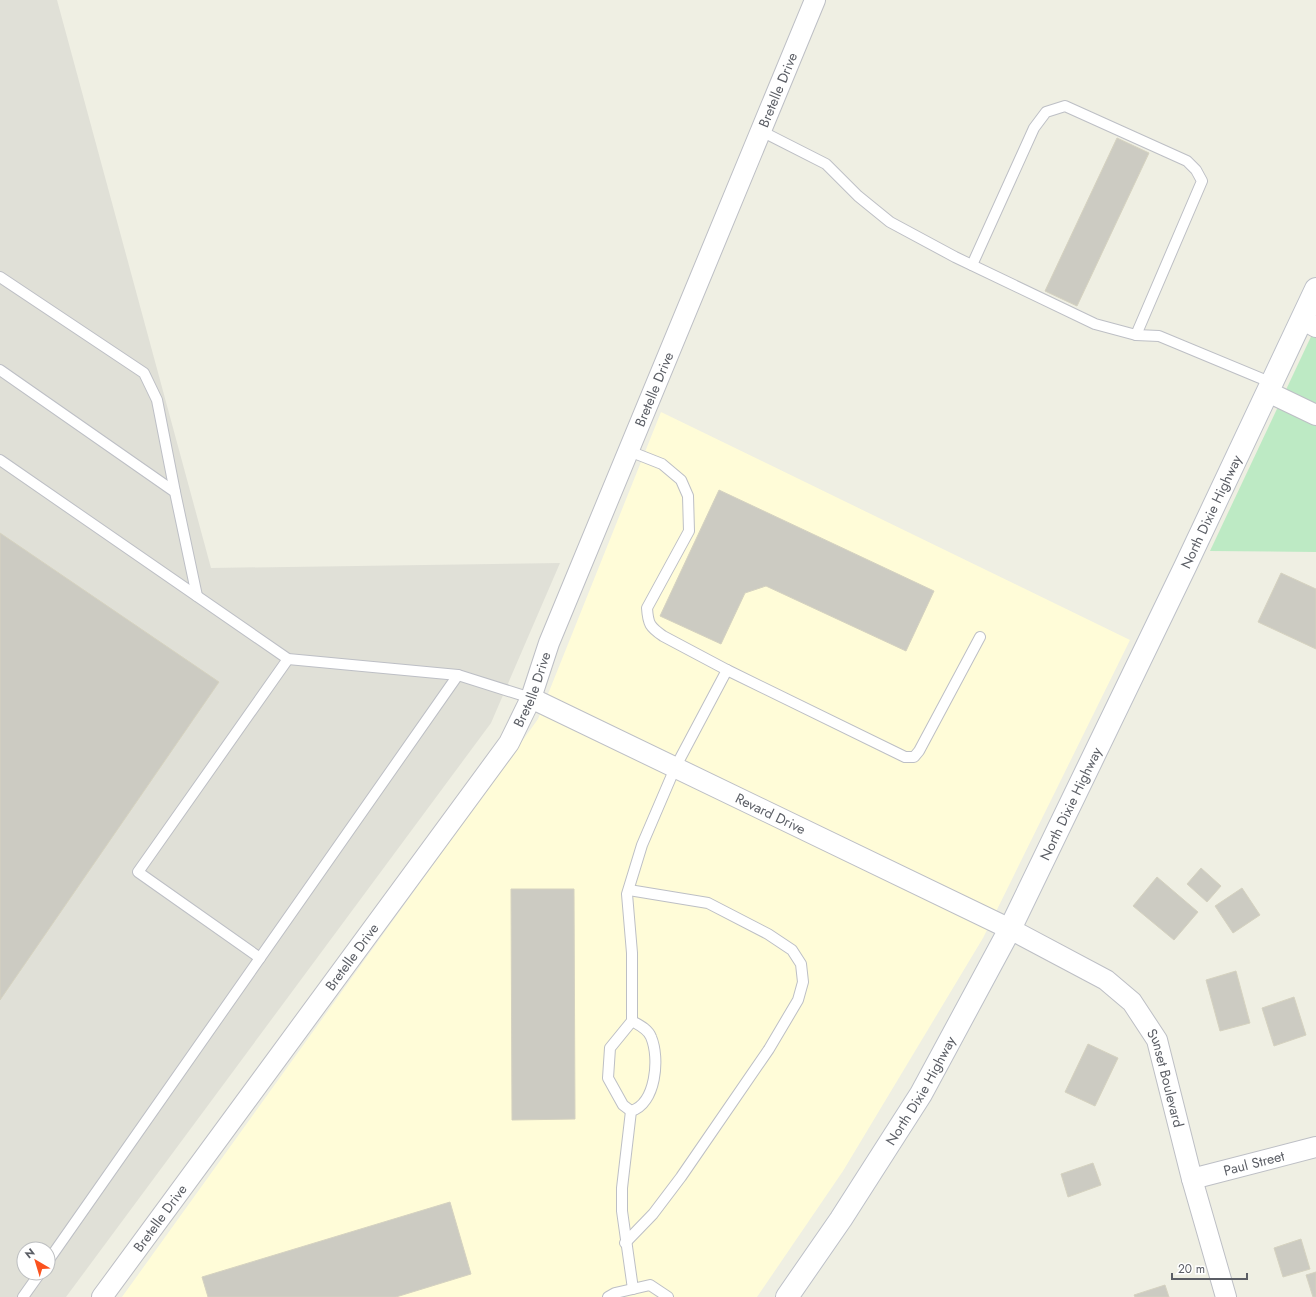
<svg xmlns="http://www.w3.org/2000/svg" width="1316" height="1297" font-family="Jost,sans-serif">
<style>
.commercial{fill:#fffcd8}
.industrial{fill:#e0e0d7;fill-rule:evenodd}
.green{fill:#bdeac4}
.building{fill:#cccbc2;stroke:#d5d2c0}
.lines{fill:none;stroke-linecap:round;stroke-linejoin:round}
.lane-casing{stroke:#bdbfc5;stroke-width:12}
.street-casing{stroke:#bdbfc5;stroke-width:22}
.secondary-casing{stroke:#bdc0c8;stroke-width:24}
.lane{stroke:#fff;stroke-width:10}
.street{stroke:#fff;stroke-width:20}
.secondary{stroke:#fff;stroke-width:22}
.labels{text-anchor:middle;stroke-width:3;stroke-linejoin:round;paint-order:stroke}
.street-label{font-size:14px;fill:#5b5e65;stroke:#fff}
</style>
<rect width="100%" height="100%" fill="#efefe3"/>
<path class="commercial" d="M661,412L1130,640L983,938L843,1171L757,1297H122L538,719Z"/>
<path class="industrial" d="M0,0H57L211,568L560,563L491,723L66,1297H0ZM24,1249H48V1273H24Z"/>
<path class="green" d="M1316,326V552L1210,551Z"/>
<g class="building">
<path d="M1117,138L1149,153L1077,306L1045,291Z"/>
<path d="M719,490L934,591L906,651L766,586L745,593L721,644L660,616Z"/>
<path d="M0,533L219,682L0,1000Z"/>
<path d="M1281,573L1316,589V649L1258,622Z"/>
<path d="M1201,868L1221,886L1207,902L1187,884Z"/>
<path d="M1157,877L1198,912L1174,940L1133,906Z"/>
<path d="M1242,888L1260,915L1233,933L1215,906Z"/>
<path d="M511,889H574L575,1119L512,1120Z"/>
<path d="M1236,971L1250,1023L1220,1031L1206,980Z"/>
<path d="M1294,997L1306,1035L1274,1046L1262,1008Z"/>
<path d="M1088,1044L1118,1058L1095,1106L1065,1092Z"/>
<path d="M1093,1163L1101,1185L1068,1197L1061,1174Z"/>
<path d="M450,1202L471,1274L396,1297H208L202,1277Z"/>
<path d="M1301,1239L1310,1269L1283,1277L1274,1248Z"/>
<path d="M1316,1272V1297H1313L1306,1275Z"/>
<path d="M1165,1285L1169,1297H1135L1134,1295Z"/>
</g>
<g class="lines">
<defs>
<g id="lane">
<path d="M761,131L826,164L858,196L890,222L955,257L1095,324L1136,335L1159,336L1272,383"/>
<path d="M972,265L1034,128L1046,112L1065,106L1187,161L1196,170L1202,181L1136,335"/>
<path d="M0,277L144,373L157,400L175,492"/>
<path d="M0,370L175,492L197,596"/>
<path d="M629,451L662,464L681,480L688,496L689,531L647,608C648,624 650,627 663,636L727,670"/>
<path d="M0,460L288,659L458,675L531,698"/>
<path d="M260,958L138,872L288,659"/>
<path d="M632,1021C639,1025 648,1029 651,1037C660,1058 656,1104 631,1111L623,1105L608,1078L610,1048L632,1021V953L627,894L642,845L675,768L727,670L905,757H914L919,751L980,637"/>
<path d="M631,1111L622,1188V1211L633,1289"/>
<path d="M625,1243L653,1214L681,1177L769,1049L798,1000L803,982L801,964L792,950L768,934L708,903L629,890"/>
<path d="M48,1261L458,675"/>
<path d="M23,1297L40,1273"/>
<path d="M608,1297L615,1293L650,1285L668,1297"/>
</g>
<g id="street">
<path d="M1302,319L1316,327"/>
<path d="M1268,392L1316,415"/>
<path id="s1" d="M531,698L1010,929L1106,980L1132,1002L1157,1040L1192,1179L1226,1297"/>
<path id="s2" d="M1192,1179L1316,1147"/>
<path id="s3" d="M102,1297L509,743L531,698L549,643L815,0"/>
</g>
<g id="secondary">
<path id="s4" d="M787,1297L841,1219L921,1094L1010,929L1185,567L1316,289"/>
</g>
</defs>
<use href="#lane" class="lane-casing"/>
<use href="#street" class="street-casing"/>
<use href="#secondary" class="secondary-casing"/>
<use href="#lane" class="lane"/>
<use href="#street" class="street"/>
<use href="#secondary" class="secondary"/>
</g>
<g class="labels">
<g class="street-label">
<text dy="5" stroke="none"><textPath href="#s3" startOffset="1394">Bretelle Drive</textPath></text>
<text dy="5" stroke="none"><textPath href="#s3" startOffset="1070">Bretelle Drive</textPath></text>
<text dy="5" stroke="none"><textPath href="#s4" startOffset="894">North Dixie Highway</textPath></text>
<text dy="5" stroke="none"><textPath href="#s3" startOffset="746">Bretelle Drive</textPath></text>
<text dy="5" stroke="none"><textPath href="#s4" startOffset="570">North Dixie Highway</textPath></text>
<text dy="5" stroke="none"><textPath href="#s1" startOffset="266">Revard Drive</textPath></text>
<text dy="5" stroke="none"><textPath href="#s3" startOffset="422">Bretelle Drive</textPath></text>
<text dy="5" stroke="none"><textPath href="#s1" startOffset="759">Sunset Boulevard</textPath></text>
<text dy="5" stroke="none"><textPath href="#s4" startOffset="246">North Dixie Highway</textPath></text>
<text dy="5" stroke="none"><textPath href="#s2" startOffset="64">Paul Street</textPath></text>
<text dy="5" stroke="none"><textPath href="#s3" startOffset="98">Bretelle Drive</textPath></text>
</g>
</g>
<g transform="translate(36 1261) rotate(322)"><circle r="19" fill="#ffffff" stroke="#bdbfc1"/>
<path d="M0-3L7 15L0 10L-7 15Z" fill="#fb521e"/>
<text y="-6" font-size="11" font-weight="bold" text-anchor="middle" fill="#5b5e65">N</text>
</g>
<path d="M1172 1273v6h75v-6" fill="none" stroke="#5b5e65" stroke-width="2"/>
<text x="1178" y="1273" font-size="12" fill="#5b5e65" stroke="#ffffff" stroke-width="3" paint-order="stroke">20 m</text>
</svg>
